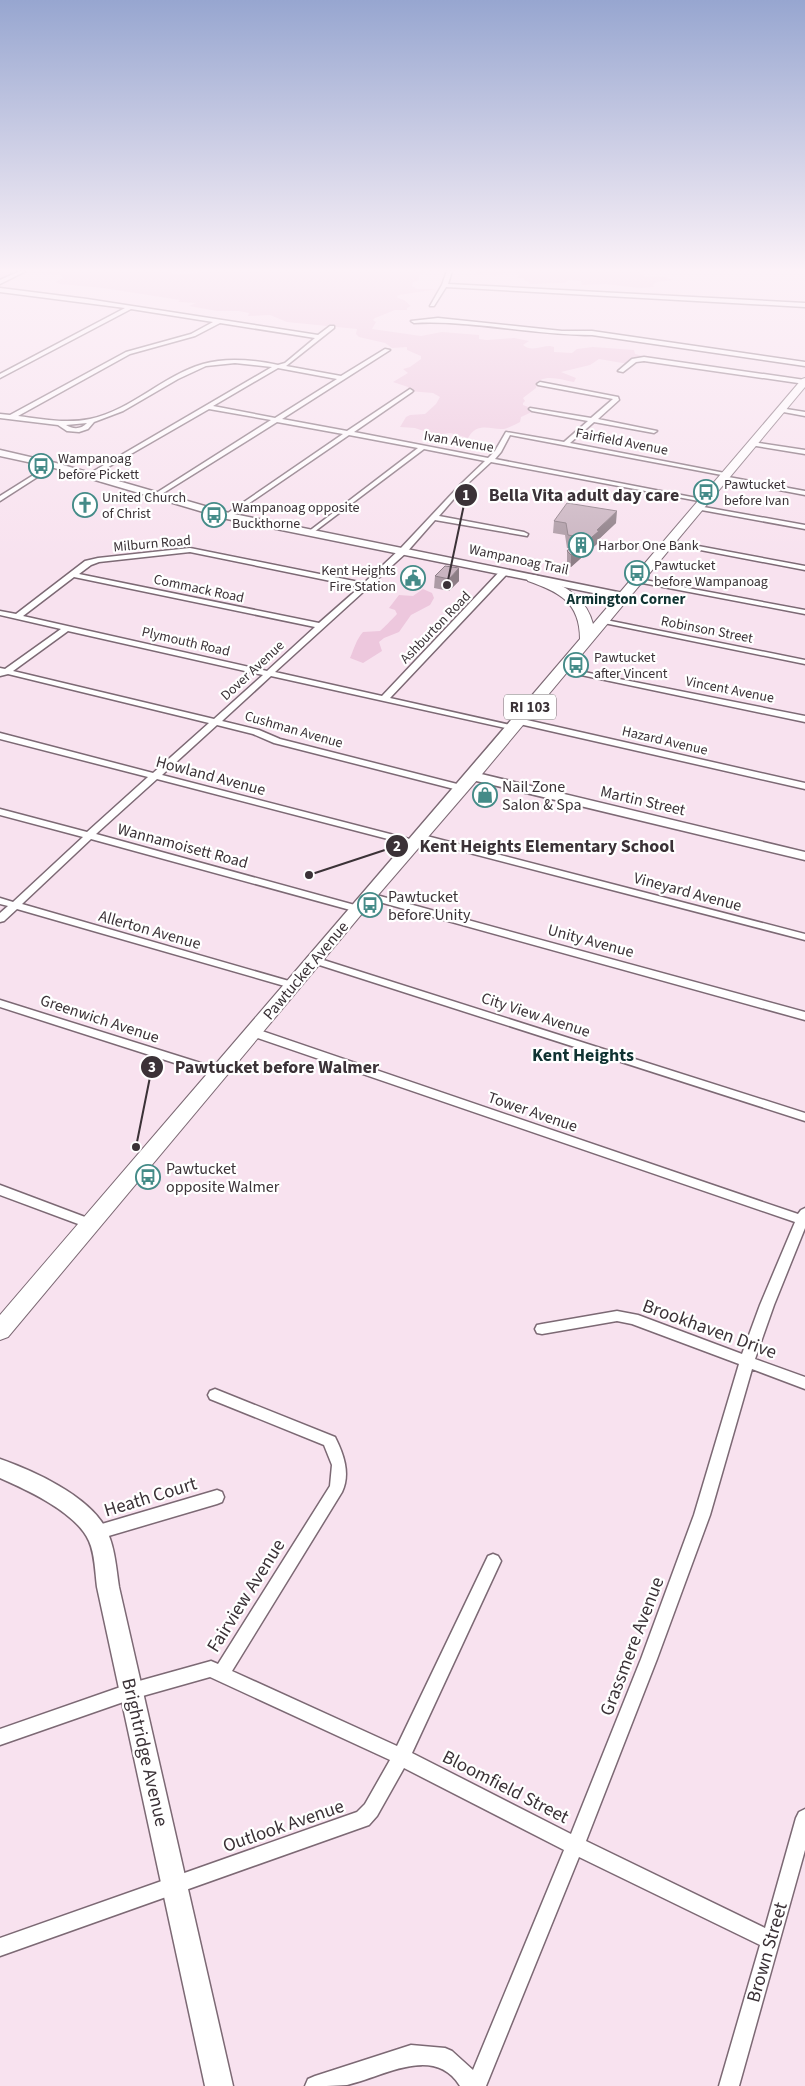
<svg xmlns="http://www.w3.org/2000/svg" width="805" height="2086" font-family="'Source Sans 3',sans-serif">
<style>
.green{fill:#edc7dd}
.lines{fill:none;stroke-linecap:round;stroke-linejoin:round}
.street-casing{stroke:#7c6974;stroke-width:3}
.secondary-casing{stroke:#7c6974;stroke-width:3}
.primary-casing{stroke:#7c6974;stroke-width:2}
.street{fill:#fff;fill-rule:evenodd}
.secondary{fill:#fff;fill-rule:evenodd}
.primary{fill:#fff;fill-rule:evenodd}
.wall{fill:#ad9ba5}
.shaded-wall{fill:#8d7e86}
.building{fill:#c9b4c0;stroke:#8d7e86}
.labels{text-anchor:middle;stroke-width:4.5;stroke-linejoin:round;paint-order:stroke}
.far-street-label{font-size:14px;fill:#3b3237;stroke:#fff}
.far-poi-label{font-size:14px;fill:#3b3237;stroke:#fff;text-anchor:start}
.far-neighbourhood-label{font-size:15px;font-weight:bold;fill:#103332;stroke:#fff}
.shield{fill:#fff;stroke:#767073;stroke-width:1}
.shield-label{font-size:15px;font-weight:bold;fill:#3b3237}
.street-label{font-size:16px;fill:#3b3237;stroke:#fff}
.poi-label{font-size:16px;fill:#3b3237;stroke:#fff;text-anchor:start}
.neighbourhood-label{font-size:18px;font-weight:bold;fill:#103332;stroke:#fff}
.near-street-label{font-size:19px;fill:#3b3237;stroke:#fff}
.leader{fill:none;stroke:#3b3237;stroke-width:2}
.callout-dot{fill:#3b3237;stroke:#fff;stroke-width:2}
.mark-label{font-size:15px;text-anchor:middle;font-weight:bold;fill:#fff}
.callout-label{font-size:18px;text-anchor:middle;font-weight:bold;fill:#3b3237;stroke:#fff;stroke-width:4.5;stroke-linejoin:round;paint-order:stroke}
</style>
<rect width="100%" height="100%" fill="#f8e2ef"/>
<g class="green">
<path d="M0,271H167L176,275L212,271H427L419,275V280L413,282L412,286L417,289H438L399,295L397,296L398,298L404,300L411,306L407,308V310H395L375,318L373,320L376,322L372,329L421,336L442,332L479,335V339L487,340L514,338L529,341L523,345C531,352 541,346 550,346L554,347V352L572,353L577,349L593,347L634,350L635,354L650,358L641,359L628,364L599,359L590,365L561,372L576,378L574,382C562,380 545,373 535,384H537L536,388L523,398L525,401L523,403V405L536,410L521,417L520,422C516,424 506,430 501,429C488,428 476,423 468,438L450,433L435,435L415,428L400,427L406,417L410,415L425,414L436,404L440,397L433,393L409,391L408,387L393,382L408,373L403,369L410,367L421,359V356L407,350V347L392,348L385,343L359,337L356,334L357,329L287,322L270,315L248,316L249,313L239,311H217L189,306L196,303L180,302H178L180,300L103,288L60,284L55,282L63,278L61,275C46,275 19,267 9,282L0,284Z"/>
<path d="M639,271L644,276L665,277L673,280L657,282L653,285L654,287L640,288L605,284L582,285L581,281L569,280L564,283L529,284L530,282L525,281L523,278H517L519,276L518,274C509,271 504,273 495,276L488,272L480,275L475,273L477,271Z"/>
<path d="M423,589L432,593L434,598L430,605L411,615L399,632L384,638L379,642L382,651L363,663L350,658C354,649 356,640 363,632L380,631C383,629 395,616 397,614L395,610L389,608L399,595L413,596Z"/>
</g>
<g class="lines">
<defs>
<g id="street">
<path d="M20,271H26L0,284V280Z"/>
<path d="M447,271H452L448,284L805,303V307L446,287L434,306H430L442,285Z"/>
<path d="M0,288L87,299L318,335L330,326H334V328L286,366L341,376L385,349L390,350L282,419L347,431L410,389L413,391L412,392L354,432L488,458L495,451L506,432L564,442L588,421L532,411L529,409L530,408L591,418L613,399L538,385L537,384L540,382L618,397L619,400L598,419L657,431L654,433L594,422L570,443L730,474L727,476L510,435L501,452L495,459L707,500L704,502L491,462L465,486L439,516L524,532L528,534L527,536L435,520L406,553L275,672L382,696L501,570H504L508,572L507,574L390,698L515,726V730L271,676L222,721L259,730L280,739L465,786V790L462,791L274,743L253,734L217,725L162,775L417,841L419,843L417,845H411L157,779L96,834L362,907L363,909L362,911H354L91,839L22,904L296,983L297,985L296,987H288L17,909L4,921L0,922V913L8,906L0,904V898L13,902L83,837L0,815V809L87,832L148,777L0,739V733L153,773L209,723L8,674L0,676V668L5,669L61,629L0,615V611L16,614L85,561L98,558L190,548L364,583L400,549L461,484L485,461L424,449L310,535L308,534V532L418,448L349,435L229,517H225V515L343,434L277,422L157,497H153V495L271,420L209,409L91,477H87V475L272,367L235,363L206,366L178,379L123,411L94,422L88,429L79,432L67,431L58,425L0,418V414L10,415L126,352L191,334L213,322L131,309L0,378V374L125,308L0,292ZM220,323L315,338L285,363L278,365C254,360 227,357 203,364C162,376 132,410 90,419C66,424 41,419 18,416L130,354L195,336ZM278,368L337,379L275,418L213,406ZM87,423C81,430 72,429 66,425ZM190,552L360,587L319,623L79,574L91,565L99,562ZM74,577L315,627L267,671L23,616ZM68,631L263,675L214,719L13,671Z"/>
<path d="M438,318L562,331H592L805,362V366L592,335C532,335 473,320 414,323L411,321Z"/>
<path d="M644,357L805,380V384L644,361L636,362L623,372L618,371L632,359Z"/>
<path d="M780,408L805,412V416L778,411L777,410Z"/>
<path d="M752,442L805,450V454L750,445L749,444Z"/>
<path d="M51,464L56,465L0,501V496Z"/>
<path d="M723,476L805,491V495L721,479V477Z"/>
<path d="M698,506L805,525V529L696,509L695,508Z"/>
<path d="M666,540L805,566V570L669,544H666Z"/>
<path d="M634,578L805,610V614L637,582L633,580Z"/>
<path d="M601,619L805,660V664L604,623L600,621Z"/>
<path d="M559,667L805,716V722L562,671H559Z"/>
<path d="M518,718L805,783V789L515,723V719Z"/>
<path d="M419,834L805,934V940L416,839V835Z"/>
<path d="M369,893L805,1012V1020L365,898L364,896L365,894Z"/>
<path d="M314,957L805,1113V1121L310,962L309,960L310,958Z"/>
<path d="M0,1000L223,1070L225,1073L219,1077L215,1076L0,1007Z"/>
<path d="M253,1028L798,1214L801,1210L805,1208V1228L774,1305L755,1359L805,1377V1389L752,1369L710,1515L657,1659L586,1841L765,1928L796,1818L799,1812L805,1809V1850L739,2086H719L760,1945L579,1857L486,2086H460C434,2044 383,2077 347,2085C335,2086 318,2086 305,2086L308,2079L315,2076L411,2045L445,2048L452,2051L473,2070L564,1850L404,1768L377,1816L369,1825L0,1956V1938L357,1812L365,1804L390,1760L210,1677L132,1699L0,1745V1729L132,1683L211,1661L218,1664L330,1486L332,1465L324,1445L210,1399L208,1395L210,1391L215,1389L335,1437C343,1453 351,1473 342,1492L232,1671L397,1746L488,1556L493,1554L498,1556L501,1561L412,1753L571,1834L641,1659L694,1515L739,1364L632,1324L617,1321L542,1334L537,1333L535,1329L537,1325L542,1324L617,1311L638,1315L742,1354L760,1305L795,1222L249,1035L247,1032L249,1029Z"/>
<path d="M0,1185L93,1220L95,1223L93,1226L89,1228L0,1195Z"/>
<path d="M217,1490L222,1492L224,1497L222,1502L217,1504L95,1540L90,1538L87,1533L90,1528L95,1526Z"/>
</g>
<g id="secondary">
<path d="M0,450L56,463L229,513L623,593L628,596L623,599L227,519L51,467L0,456Z"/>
<path d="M473,772L805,852V860L468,779L466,776Z"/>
<path d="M0,1459C34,1471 87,1495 105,1527C115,1546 116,1567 119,1587L233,2086H205L97,1587C95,1572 95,1554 89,1541C76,1512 27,1490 0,1478Z"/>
</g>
<path id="primary" d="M805,378V387L478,779L360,916L8,1337L0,1340V1315C193,1089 388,865 580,639C580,602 559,592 528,581L526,578L528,575C534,574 540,577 547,579C569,588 587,600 593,624L802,379Z"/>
</defs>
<use href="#street" class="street-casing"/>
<use href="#secondary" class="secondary-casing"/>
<use href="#primary" class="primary-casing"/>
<use href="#street" class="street"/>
<use href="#secondary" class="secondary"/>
<use href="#primary" class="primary"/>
</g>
<g class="wall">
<path d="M554,521L616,523L598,540V543L571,567L567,564V551L570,548H567L565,535L553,533Z"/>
<path d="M435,576L459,581L449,591L434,588Z"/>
</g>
<g class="shaded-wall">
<path d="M617,511L616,523L598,540V543L571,567V555Z"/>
<path d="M459,568V581L449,591V579Z"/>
</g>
<g class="building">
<path d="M567,503L617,511L597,530L599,531L571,555L567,551L579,537L568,535L566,523L554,521Z"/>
<path d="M445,566L459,568L449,579L435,576Z"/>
</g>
<linearGradient id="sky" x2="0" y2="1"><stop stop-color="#97a6d0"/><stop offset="0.48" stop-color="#fcf2f8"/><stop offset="1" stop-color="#fcf2f8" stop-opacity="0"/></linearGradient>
<rect width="805" height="563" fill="url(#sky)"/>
<defs>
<symbol id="bus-ring" viewBox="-11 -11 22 22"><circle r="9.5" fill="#fff" stroke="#448b88" stroke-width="1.5"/><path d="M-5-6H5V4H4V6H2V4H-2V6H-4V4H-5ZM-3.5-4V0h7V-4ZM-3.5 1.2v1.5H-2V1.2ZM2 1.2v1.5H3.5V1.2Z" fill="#448b88"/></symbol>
<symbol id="church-ring" viewBox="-11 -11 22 22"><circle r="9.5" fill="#fff" stroke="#448b88" stroke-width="1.5"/><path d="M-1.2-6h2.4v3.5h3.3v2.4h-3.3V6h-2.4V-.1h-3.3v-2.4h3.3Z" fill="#448b88"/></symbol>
<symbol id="building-ring" viewBox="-11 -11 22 22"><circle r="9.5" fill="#fff" stroke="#448b88" stroke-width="1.5"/><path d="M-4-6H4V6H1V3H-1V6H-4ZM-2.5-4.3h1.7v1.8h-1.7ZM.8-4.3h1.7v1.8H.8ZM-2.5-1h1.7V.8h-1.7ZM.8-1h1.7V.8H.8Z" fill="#448b88"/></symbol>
<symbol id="civic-ring" viewBox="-11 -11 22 22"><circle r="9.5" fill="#fff" stroke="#448b88" stroke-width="1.5"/><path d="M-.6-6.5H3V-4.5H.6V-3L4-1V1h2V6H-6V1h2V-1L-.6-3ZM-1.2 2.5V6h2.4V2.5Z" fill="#448b88"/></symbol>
<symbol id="shop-ring" viewBox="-11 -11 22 22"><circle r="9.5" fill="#fff" stroke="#448b88" stroke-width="1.5"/><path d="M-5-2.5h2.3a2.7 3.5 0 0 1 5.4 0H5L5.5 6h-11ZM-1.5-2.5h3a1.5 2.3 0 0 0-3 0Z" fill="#448b88"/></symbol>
</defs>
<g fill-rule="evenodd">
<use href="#bus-ring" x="27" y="452" width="28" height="28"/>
<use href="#bus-ring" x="692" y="478" width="28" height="28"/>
<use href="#church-ring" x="71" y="491" width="28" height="28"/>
<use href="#bus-ring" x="200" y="501" width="28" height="28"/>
<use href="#building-ring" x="567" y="531" width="28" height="28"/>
<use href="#bus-ring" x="623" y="559" width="28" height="28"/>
<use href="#civic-ring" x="399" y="564" width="28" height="28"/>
<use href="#bus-ring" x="562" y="651" width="28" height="28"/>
<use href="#shop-ring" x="471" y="781" width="28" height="28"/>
<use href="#bus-ring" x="356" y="891" width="28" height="28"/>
<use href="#bus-ring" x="134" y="1163" width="28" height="28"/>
</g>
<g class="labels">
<g class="far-street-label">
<text transform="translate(459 441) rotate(10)" y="5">Ivan Avenue</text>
<text transform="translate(622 441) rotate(11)" y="5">Fairfield Avenue</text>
<text transform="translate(152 543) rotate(-5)" y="5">Milburn Road</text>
<text transform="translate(519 559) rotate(12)" y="5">Wampanoag Trail</text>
<text transform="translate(199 588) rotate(12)" y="5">Commack Road</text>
<text transform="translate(435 627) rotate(-46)" y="5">Ashburton Road</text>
<text transform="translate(707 629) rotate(11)" y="5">Robinson Street</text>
<text transform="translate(186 641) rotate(13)" y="5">Plymouth Road</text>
<text transform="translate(252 670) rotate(-43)" y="5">Dover Avenue</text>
<text transform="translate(730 689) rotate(11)" y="5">Vincent Avenue</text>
<text transform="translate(294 729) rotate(16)" y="5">Cushman Avenue</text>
<text transform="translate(665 740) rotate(13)" y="5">Hazard Avenue</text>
</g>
<g class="far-poi-label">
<text x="58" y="463">Wampanoag<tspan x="58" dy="16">before Pickett</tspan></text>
<text x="724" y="489">Pawtucket<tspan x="724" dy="16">before Ivan</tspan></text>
<text x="102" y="502">United Church<tspan x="102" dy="16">of Christ</tspan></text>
<text x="232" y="512">Wampanoag opposite<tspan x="232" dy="16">Buckthorne</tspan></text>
<text x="598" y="550">Harbor One Bank</text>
<text x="654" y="570">Pawtucket<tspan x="654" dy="16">before Wampanoag</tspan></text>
<text x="396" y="575" text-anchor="end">Kent Heights<tspan x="396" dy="16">Fire Station</tspan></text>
<text x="594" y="662">Pawtucket<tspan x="594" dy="16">after Vincent</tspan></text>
</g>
<g class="far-neighbourhood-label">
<text x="626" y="604">Armington Corner</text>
</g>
<rect class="shield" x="504" y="694.5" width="52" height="25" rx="4"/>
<g class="shield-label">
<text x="530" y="712">RI 103</text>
</g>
<g class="street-label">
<text transform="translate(211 775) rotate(15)" y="6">Howland Avenue</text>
<text transform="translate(643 800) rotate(13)" y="6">Martin Street</text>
<text transform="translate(183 845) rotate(15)" y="6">Wannamoisett Road</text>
<text transform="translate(688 891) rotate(15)" y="6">Vineyard Avenue</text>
<text transform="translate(150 929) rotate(16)" y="6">Allerton Avenue</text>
<text transform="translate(591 940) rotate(15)" y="6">Unity Avenue</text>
<text transform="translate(305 970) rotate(-50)" y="6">Pawtucket Avenue</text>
<text transform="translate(536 1014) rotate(18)" y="6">City View Avenue</text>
<text transform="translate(100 1018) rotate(18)" y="6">Greenwich Avenue</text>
<text transform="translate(533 1111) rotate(19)" y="6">Tower Avenue</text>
</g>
<g class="poi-label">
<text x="502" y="792">Nail Zone<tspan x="502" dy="18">Salon &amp; Spa</tspan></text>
<text x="388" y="902">Pawtucket<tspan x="388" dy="18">before Unity</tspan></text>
<text x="166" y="1174">Pawtucket<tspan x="166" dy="18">opposite Walmer</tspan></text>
</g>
<g class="neighbourhood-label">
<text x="583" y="1061">Kent Heights</text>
</g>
<g class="near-street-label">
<text transform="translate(710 1328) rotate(20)" y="7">Brookhaven Drive</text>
<text transform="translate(150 1496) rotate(-17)" y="7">Heath Court</text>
<text transform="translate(245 1595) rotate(-58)" y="7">Fairview Avenue</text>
<text transform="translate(631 1646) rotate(-69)" y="7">Grassmere Avenue</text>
<text transform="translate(146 1752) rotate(77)" y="7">Brightridge Avenue</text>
<text transform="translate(506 1786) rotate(27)" y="7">Bloomfield Street</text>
<text transform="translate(283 1825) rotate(-19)" y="7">Outlook Avenue</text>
<text transform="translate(766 1952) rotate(-74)" y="7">Brown Street</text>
</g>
</g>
<path class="leader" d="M447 585L466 495M309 875L397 846M136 1147L152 1067"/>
<g class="callout-dot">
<circle cx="447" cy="585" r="5"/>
<circle cx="309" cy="875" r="5"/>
<circle cx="136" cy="1147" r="5"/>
<circle cx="466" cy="495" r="12"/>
<circle cx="397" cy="846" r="12"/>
<circle cx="152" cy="1067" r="12"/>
</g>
<g class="mark-label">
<text x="466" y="500">1</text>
<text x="397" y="851">2</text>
<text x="152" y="1072">3</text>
</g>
<g class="callout-label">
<text x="584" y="501">Bella Vita adult day care</text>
<text x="547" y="852">Kent Heights Elementary School</text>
<text x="277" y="1073">Pawtucket before Walmer</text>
</g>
</svg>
